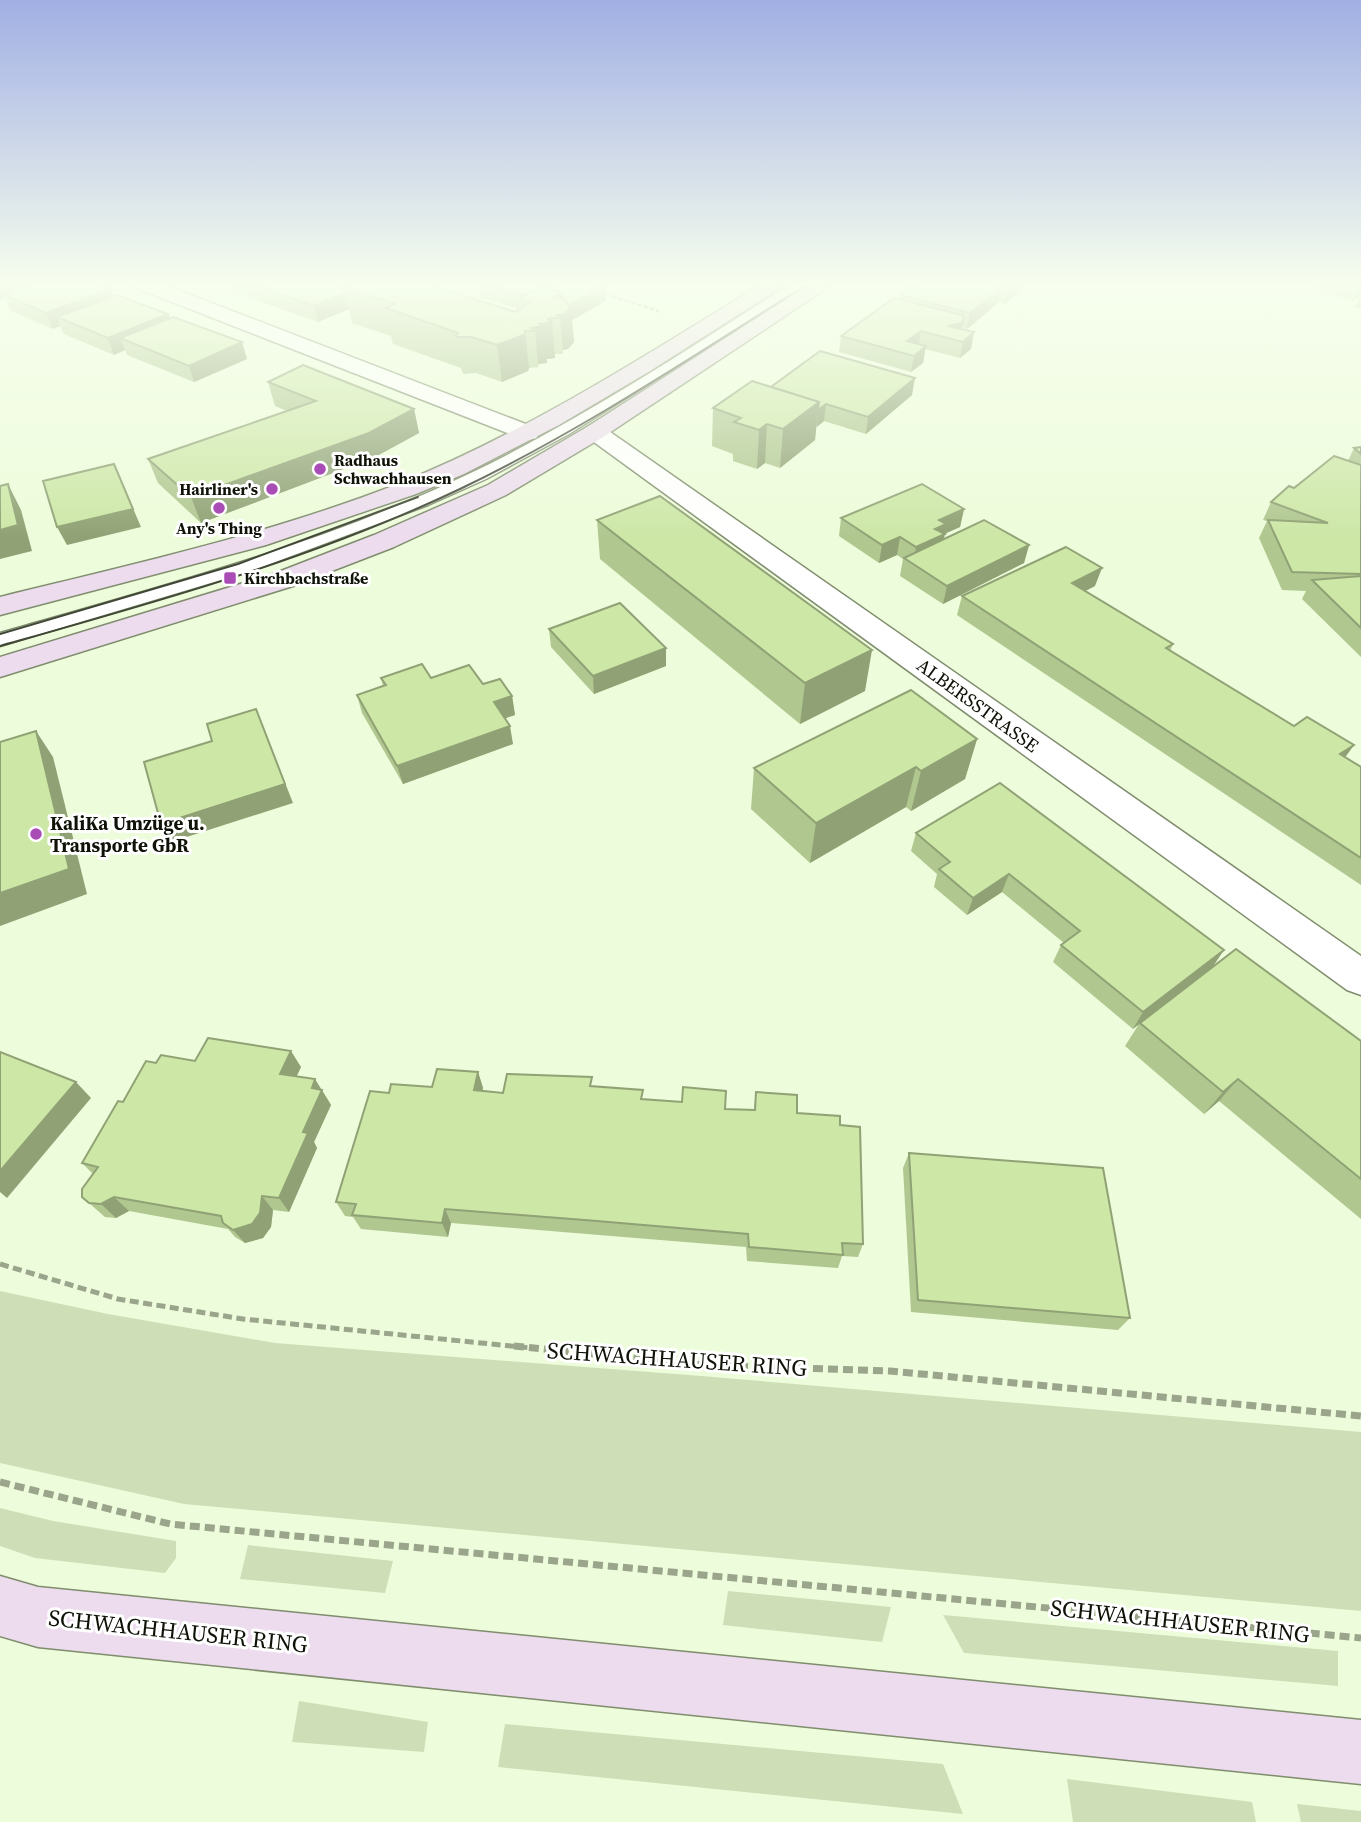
<svg xmlns="http://www.w3.org/2000/svg" width="1361" height="1822" font-family="'Source Serif 4',serif">
<style>
.green{fill:#cedfb7}
.lines{fill:none;stroke-linecap:round;stroke-linejoin:round}
.service-casing{stroke:#7f8c6d;stroke-width:3}
.minor-casing{stroke:#7f8c6d;stroke-width:3}
.secondary-casing{stroke:#7f8c6d;stroke-width:3}
.path-far2{stroke:#9aa58b;stroke-width:2.5;stroke-dasharray:4.5 2;stroke-linecap:butt}
.path-far1{stroke:#9aa58b;stroke-width:5;stroke-dasharray:9 4.5;stroke-linecap:butt}
.path{stroke:#9aa58b;stroke-width:7;stroke-dasharray:10 5;stroke-linecap:butt}
.service{fill:#fff;fill-rule:evenodd}
.minor{fill:#fff;fill-rule:evenodd}
.secondary{fill:#ecdcee;fill-rule:evenodd}
.tram{stroke:#414737;stroke-width:2}
.wall{fill:#b0c790}
.shaded-wall{fill:#90a275}
.building{fill:#cde7a7;stroke:#90a275;stroke-width:2}
.poi-dot{fill:#aa4cb6;stroke:#fff;stroke-width:2.5}
.labels{text-anchor:middle;stroke-width:6;stroke-linejoin:round;paint-order:stroke}
.far-poi-label{font-size:16px;font-weight:bold;fill:#0e1207;stroke:#fff;text-anchor:start}
.street-label{font-size:19px;fill:#0e1207;stroke:#fff}
.poi-label{font-size:19px;font-weight:bold;fill:#0e1207;stroke:#fff;text-anchor:start}
.near-street-label{font-size:23px;fill:#0e1207;stroke:#fff}
</style>
<rect width="100%" height="100%" fill="#edfcda"/>
<g class="green">
<path d="M0,1291L108,1314L275,1343L701,1376L1361,1432V1611L184,1504L0,1463Z"/>
<path d="M0,1508L53,1521L176,1541V1558L165,1573L35,1558L0,1546Z"/>
<path d="M248,1545L393,1561L385,1593L240,1579Z"/>
<path d="M728,1591L891,1607L882,1642L723,1625Z"/>
<path d="M943,1615L1338,1651V1686L964,1653Z"/>
<path d="M299,1701L428,1722L424,1752L292,1742Z"/>
<path d="M505,1724L943,1764L963,1814L498,1767Z"/>
<path d="M1067,1779L1252,1802L1256,1822H1073Z"/>
<path d="M1297,1804L1361,1811V1822H1301Z"/>
</g>
<g class="lines">
<defs>
<path id="service" d="M794,282H810L569,434L486,479L428,505L251,571L0,646V633C161,587 324,544 475,471C586,417 690,348 794,282Z"/>
<g id="minor">
<path d="M129,282H157L536,428L540,433L536,438L528,440L520,438L131,286Z"/>
<path d="M595,425L603,427L1361,956V995L1347,990L587,437L583,432L587,427Z"/>
</g>
<g id="secondary">
<path d="M765,282L788,283L650,371L559,425L464,474L416,494L266,545L0,615V597C134,564 270,534 398,484C528,432 646,355 765,282Z"/>
<path d="M813,282H836L603,437L506,495L394,547L293,586L0,677V657L273,574L374,535L488,485L587,427Z"/>
<path d="M0,1576L38,1587L1361,1720V1784L38,1647L0,1636Z"/>
</g>
</defs>
<use href="#service" class="service-casing"/>
<use href="#minor" class="minor-casing"/>
<use href="#secondary" class="secondary-casing"/>
<path class="path-far2" d="M600,293L659,311"/>
<path class="path-far1" d="M0,1264L118,1299L243,1319L531,1348"/>
<g class="path">
<path d="M514,1346L702,1365L890,1371L1361,1416"/>
<path d="M0,1482L170,1524L1361,1638"/>
</g>
<use href="#service" class="service"/>
<use href="#minor" class="minor"/>
<use href="#secondary" class="secondary"/>
<g class="tram">
<path d="M0,634L238,564L418,497"/>
<path d="M0,646C156,602 313,559 460,489C583,430 696,354 811,282"/>
</g>
</g>
<g class="wall">
<path d="M0,282L111,289L114,296L168,314L170,318L242,342L247,359L194,382L127,355L125,350L114,355L64,334L60,326L53,329L11,311L5,298L0,300Z"/>
<path d="M228,282H420L516,312V308L480,298L478,283L617,282L605,288L606,301L572,320L574,342L568,349L563,350V354H555V358L547,359V363L538,364L539,367L529,368L528,371L502,382L476,373L464,374L462,372L461,368L393,344L391,336L352,323L349,309L318,322L231,291Z"/>
<path d="M1022,282L1020,291L1005,304L999,302L967,329L962,327V329L974,332L971,349L960,358L925,349L923,363L911,372L839,352L841,336L900,299V295Z"/>
<path d="M1285,282H1310L1303,287Z"/>
<path d="M1318,282H1361V309L1355,307L1360,296L1353,301L1315,290Z"/>
<path d="M268,382L414,409L419,433L375,457L201,523L158,483L148,459L287,411L275,406Z"/>
<path d="M771,387L912,395L866,434L824,421L816,427L815,440L780,468L765,463L757,469L733,461V454L712,446L713,408Z"/>
<path d="M1361,447V657L1302,599L1306,591L1282,590L1259,538L1267,521L1263,520L1271,502L1294,488L1348,461L1354,448Z"/>
<path d="M964,509L960,527L944,534V539L1029,545L1024,563L943,604L900,576L903,559L897,555L879,563L839,536L841,518Z"/>
<path d="M597,520L865,691L800,724L600,559Z"/>
<path d="M1095,586L1085,591L1173,644L1170,651L1294,726L1354,745L1345,757L1361,767V885L957,615L962,596Z"/>
<path d="M549,629L666,666L594,694L551,647Z"/>
<path d="M381,678H431L483,684L512,696L515,715L505,718L513,744L403,784L362,713L357,695L383,686Z"/>
<path d="M977,739L965,779L911,811L906,807L810,863L751,809L754,768Z"/>
<path d="M1000,783L1212,967L1361,1041V1219L1219,1101L1204,1114L1125,1046L1139,1024L1133,1029L1053,962L1061,945L1064,943L1002,892L967,915L934,887L937,874L911,851L916,833Z"/>
<path d="M195,1061L301,1067L296,1077L322,1090L331,1105L314,1142L317,1148L289,1212L273,1210L271,1227L263,1238L245,1243L235,1237L228,1229L129,1211L116,1218L105,1217L82,1197L93,1174L82,1163L123,1102L156,1063Z"/>
<path d="M478,1072L483,1088L482,1091L503,1093L593,1086L643,1099L725,1109L754,1110L756,1092L797,1113L840,1125L863,1244L858,1257L842,1256L838,1268L747,1261L746,1247L599,1235L451,1223L448,1237L361,1229L353,1217L345,1216L336,1202L389,1093L432,1087Z"/>
<path d="M909,1153L1130,1318L1118,1330L911,1312L903,1168Z"/>
</g>
<g class="shaded-wall">
<path d="M0,282H42L4,295L5,298L0,300Z"/>
<path d="M605,282H617L606,288Z"/>
<path d="M1015,282H1022L1020,291L1005,304L1009,288Z"/>
<path d="M605,285L606,301L572,320L574,342L568,349L563,350L560,318H555L553,297L563,292Z"/>
<path d="M1361,285L1360,295L1353,301Z"/>
<path d="M1003,286L999,302L967,329L970,313Z"/>
<path d="M111,289L117,305L57,317L60,326L53,329L46,313Z"/>
<path d="M345,293L349,309L318,322L314,306Z"/>
<path d="M168,314L174,330L120,338L125,350L114,355L108,338Z"/>
<path d="M551,318V322H552L555,358L547,359V363L538,364L535,331L531,328Z"/>
<path d="M964,319L961,335L948,326Z"/>
<path d="M525,331L529,368L528,371L502,382L497,345Z"/>
<path d="M921,331L918,347L907,341Z"/>
<path d="M974,332L971,349L960,358L963,342Z"/>
<path d="M242,342L247,359L194,382L189,366Z"/>
<path d="M926,346L923,363L911,372L914,356Z"/>
<path d="M915,378L912,395L866,434L868,417Z"/>
<path d="M819,402L815,440L780,468L783,429Z"/>
<path d="M826,404L824,421L817,427L818,410Z"/>
<path d="M414,409L419,433L375,457L201,523L191,497Z"/>
<path d="M767,424L765,463L757,469L759,430Z"/>
<path d="M114,464L141,527L67,545L57,527Z"/>
<path d="M8,484L21,510L32,551L0,559V530Z"/>
<path d="M964,509L960,527L944,534H945L941,553L913,565L916,547L939,520Z"/>
<path d="M900,537L897,555L879,563L882,545Z"/>
<path d="M1029,545L1024,563L943,604L947,586Z"/>
<path d="M1102,568L1095,586L1066,601L1072,583Z"/>
<path d="M666,648V666L594,694L593,676Z"/>
<path d="M872,650L865,691L800,724L805,683Z"/>
<path d="M512,696L515,715L497,721L494,702Z"/>
<path d="M256,709L293,803L171,842L161,824Z"/>
<path d="M510,726L513,744L403,784L397,766Z"/>
<path d="M36,731L53,757L87,894L0,926V893Z"/>
<path d="M977,739L965,779L911,811L921,771Z"/>
<path d="M1354,745L1341,763L1340,754Z"/>
<path d="M916,767L906,807L810,863L816,823Z"/>
<path d="M1009,874L1002,892L967,915L973,898Z"/>
<path d="M1224,950L1212,968L1133,1029L1143,1012Z"/>
<path d="M291,1051L301,1067L290,1090L280,1074Z"/>
<path d="M478,1072L483,1088L479,1106L474,1090Z"/>
<path d="M315,1079L331,1105L314,1142L317,1148L289,1212L279,1198L303,1132L312,1088Z"/>
<path d="M1238,1079L1219,1101L1204,1114L1223,1092Z"/>
<path d="M76,1082L91,1098L7,1198L0,1192V1171Z"/>
<path d="M262,1196L273,1210L271,1227L263,1238L245,1243L233,1230Z"/>
<path d="M114,1197L129,1211L116,1218L101,1204Z"/>
<path d="M445,1209L451,1223L448,1237L442,1223Z"/>
</g>
<g class="building">
<path d="M40,282H94L111,289L46,313L4,295Z"/>
<path d="M246,282H349L345,283L346,287L344,288L345,293L314,306Z"/>
<path d="M349,282H420L516,312L530,302L518,299L544,286L563,292L553,297L564,300L571,307L565,314L557,315L560,318H551L548,319L552,322L540,324L544,326L531,328L535,331H525L524,335L497,345L471,337H458L456,335L458,333L386,308L395,304L344,288L350,285L345,283Z"/>
<path d="M579,282H593L605,285L570,305L564,300L563,292L544,286L525,295L478,283Z"/>
<path d="M918,282H1015L1009,288L1003,286L970,313L900,295Z"/>
<path d="M117,295L168,314L108,338L57,317Z"/>
<path d="M894,298L962,315L964,319L961,323L948,326L974,332L963,342L921,331L907,341L926,346L914,356L841,336Z"/>
<path d="M173,317L242,342L189,366L120,338Z"/>
<path d="M820,351L915,378L868,417L826,404L818,410L819,402L771,387Z"/>
<path d="M303,365L414,409L369,433L191,497L148,459L316,401L268,382Z"/>
<path d="M752,381L819,402L783,429L767,424L759,430L734,422L741,418L713,408Z"/>
<path d="M1361,447V454L1354,448Z"/>
<path d="M1334,456L1361,465V574L1292,572L1268,520L1328,523L1271,502L1289,486L1294,488Z"/>
<path d="M114,464L133,509L57,527L43,481Z"/>
<path d="M8,484L18,525L0,530V486Z"/>
<path d="M922,484L964,509L939,520L946,524L935,529L945,534L916,547L900,537L882,545L841,518Z"/>
<path d="M660,496L872,650L805,683L597,520Z"/>
<path d="M984,520L1029,545L947,586L904,558Z"/>
<path d="M1066,547L1102,568L1072,583L1173,644L1166,648L1294,726L1307,717L1354,745L1340,754L1361,767V858L962,596Z"/>
<path d="M1361,576V628L1312,580Z"/>
<path d="M620,603L666,648L593,676L549,629Z"/>
<path d="M422,664L431,678L469,665L483,684L500,679L512,696L494,702L510,726L397,766L357,695L386,685L381,678Z"/>
<path d="M911,690L977,739L921,771L916,767L816,823L754,768Z"/>
<path d="M256,709L285,784L161,824L144,762L212,741L207,724Z"/>
<path d="M36,731L69,869L0,893V742Z"/>
<path d="M1000,783L1224,950L1143,1012L1061,945L1080,931L1009,874L973,898L939,869L950,862L916,833Z"/>
<path d="M1236,949L1361,1041V1179L1238,1079L1223,1092L1140,1023Z"/>
<path d="M208,1038L291,1051L280,1074L315,1079L312,1088L322,1090L303,1132L308,1133L279,1198L262,1196L260,1213L252,1224L233,1230L223,1223L221,1216L114,1197L101,1204L89,1203L82,1197V1189L98,1167L82,1163L118,1101L123,1102L146,1061L156,1063L161,1055L195,1061Z"/>
<path d="M0,1052L76,1082L0,1171Z"/>
<path d="M437,1069L478,1072L474,1090L503,1093L507,1074L592,1077L590,1086L643,1090L641,1099L682,1102L683,1087L726,1091L725,1109L755,1110L756,1092L797,1095V1113L840,1116V1125L860,1127L863,1244L842,1243L843,1255L749,1247L748,1234L597,1221L445,1209L442,1223L352,1215L356,1204L336,1202L370,1091L389,1093L391,1084L432,1087Z"/>
<path d="M909,1153L1103,1168L1130,1318L918,1300Z"/>
</g>
<linearGradient id="sky" x2="0" y2="1"><stop stop-color="#a1afe4"/><stop offset="0.53" stop-color="#f7feee"/><stop offset="1" stop-color="#f7feee" stop-opacity="0"/></linearGradient>
<rect width="1361" height="537" fill="url(#sky)"/>
<g class="poi-dot">
<circle cx="320" cy="469" r="7"/>
<circle cx="272" cy="489" r="7"/>
<circle cx="219" cy="508" r="7"/>
<rect x="223" y="571" width="14" height="14" rx="3.5"/>
<circle cx="36" cy="834" r="7"/>
</g>
<g class="labels">
<g class="far-poi-label">
<text x="334" y="466">Radhaus<tspan x="334" dy="18">Schwachhausen</tspan></text>
<text x="258" y="495" text-anchor="end">Hairliner's</text>
<text x="219" y="534" text-anchor="middle">Any's Thing</text>
<text x="244" y="584">Kirchbachstraße</text>
</g>
<g class="street-label">
<text transform="translate(978 705) rotate(36)" y="7">ALBERSSTRASSE</text>
</g>
<g class="poi-label">
<text x="50" y="830">KaliKa Umzüge u.<tspan x="50" dy="22">Transporte GbR</tspan></text>
</g>
<g class="near-street-label">
<text transform="translate(677 1359) rotate(4)" y="8">SCHWACHHAUSER RING</text>
<text transform="translate(1180 1621) rotate(6)" y="8">SCHWACHHAUSER RING</text>
<text transform="translate(178 1631) rotate(6)" y="8">SCHWACHHAUSER RING</text>
</g>
</g>
</svg>
